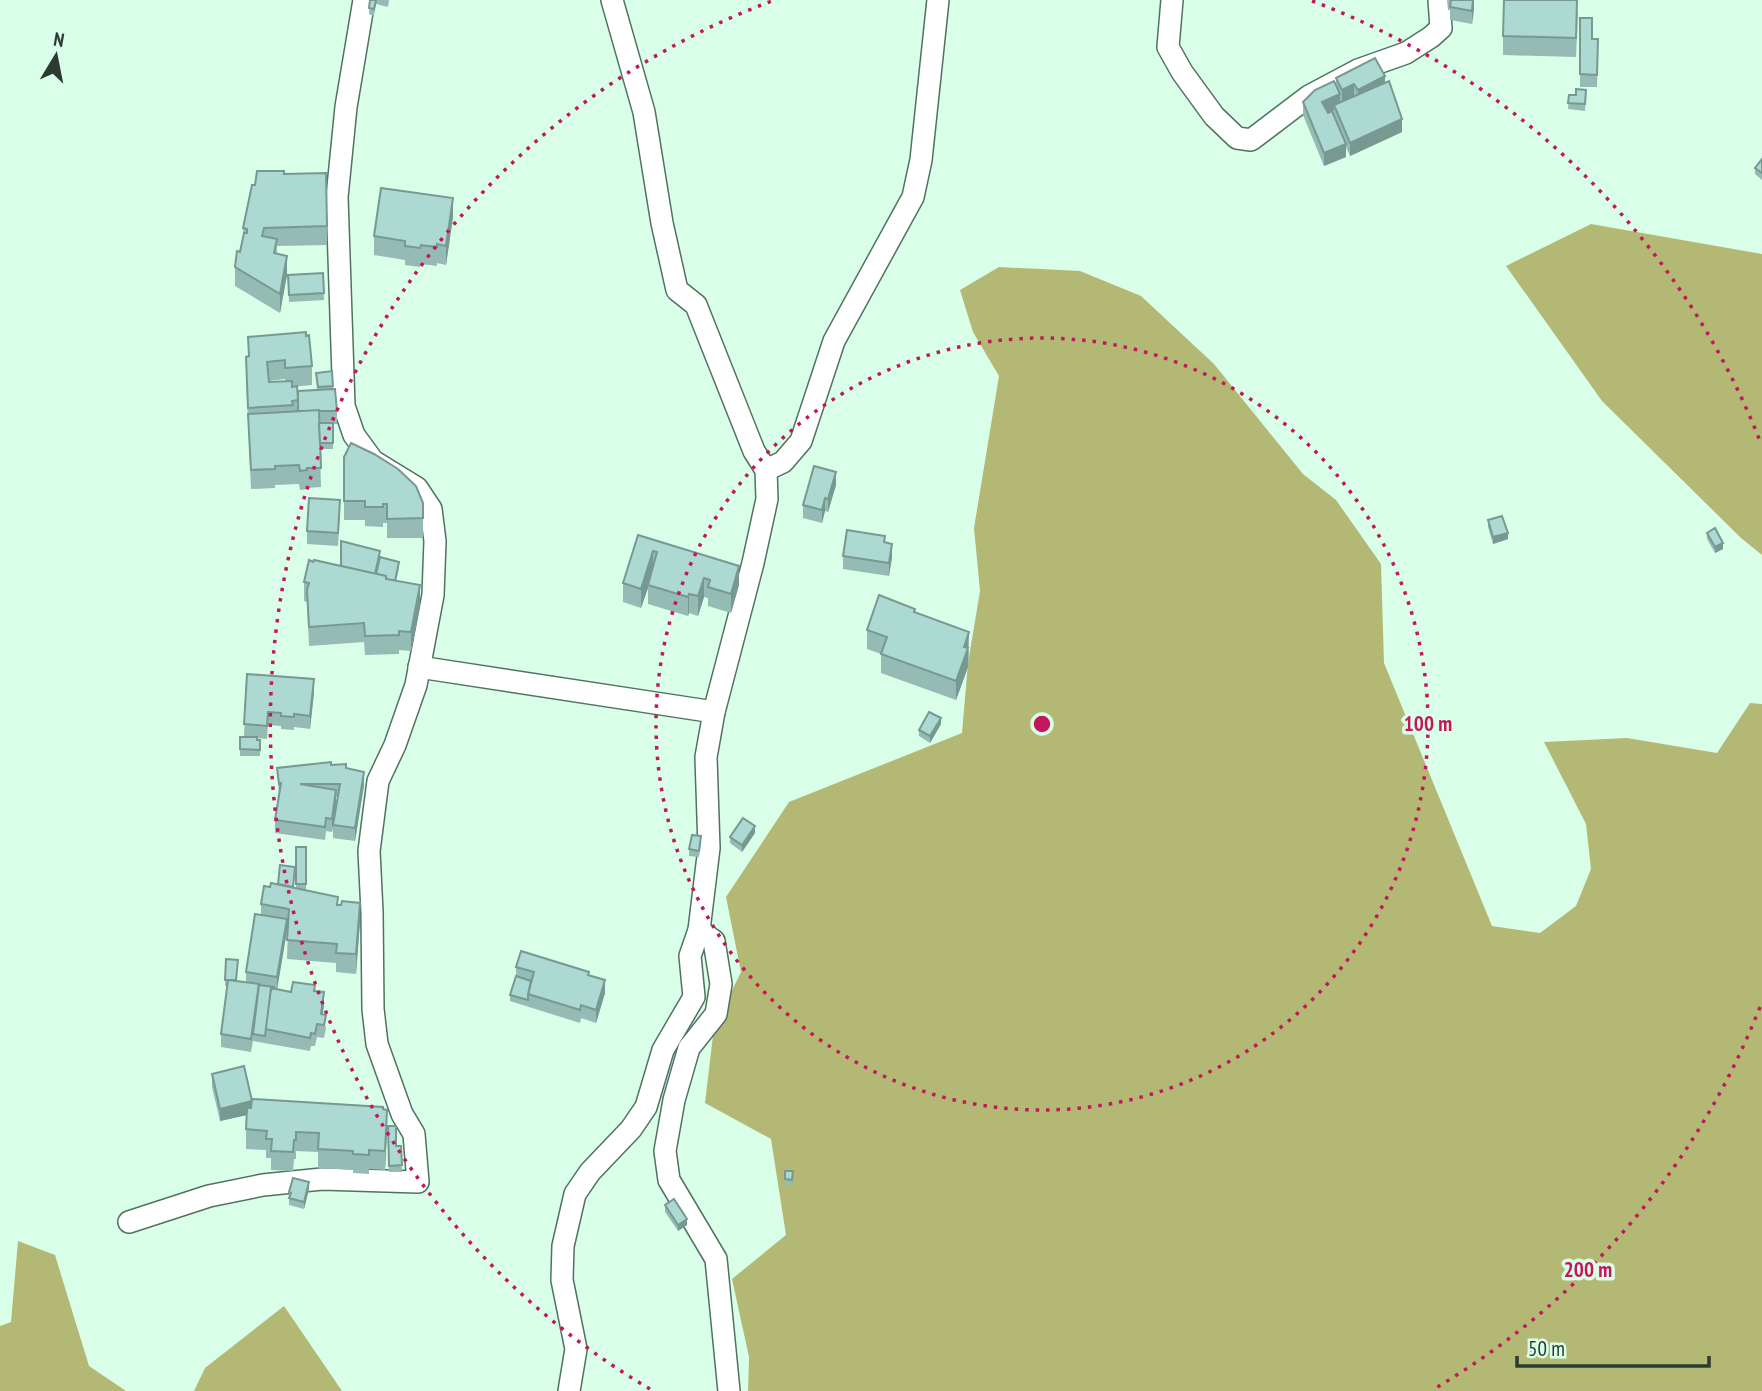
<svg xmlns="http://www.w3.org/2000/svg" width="1762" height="1391" font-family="'PT Sans Narrow',sans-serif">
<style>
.forest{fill:#b3b975}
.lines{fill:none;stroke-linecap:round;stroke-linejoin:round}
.street-casing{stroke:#517260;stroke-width:24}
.street{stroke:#fff;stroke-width:21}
.wall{fill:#94bbb4;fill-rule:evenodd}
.shaded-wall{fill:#789892}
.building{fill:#acd9d1;stroke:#789892;stroke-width:2}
.ring{fill:none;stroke:#c2185b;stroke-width:3.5;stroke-dasharray:3.5 7}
.centre{fill:#c2185b;stroke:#daffe9;stroke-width:3.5}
.ring-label{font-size:21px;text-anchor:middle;font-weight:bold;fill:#c2185b;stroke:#daffe9;stroke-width:7;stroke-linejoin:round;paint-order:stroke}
</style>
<rect width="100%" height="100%" fill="#daffe9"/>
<g class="forest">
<path d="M1591,224L1762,254V555L1741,538L1602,401L1506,266Z"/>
<path d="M999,267L1080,271L1141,296L1214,364L1303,474L1336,500L1381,564L1384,663L1492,926L1540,933L1576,906L1591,869L1586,824L1544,742L1627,738L1717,753L1750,703L1762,704V1391H748L749,1357L732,1279L786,1235L771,1139L705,1103L714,1027L741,972L726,897L789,802L962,733L968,663L980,591L974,528L999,376L973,332L960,290Z"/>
<path d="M18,1241L55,1255L89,1366L126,1391H0V1326L11,1322Z"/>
<path d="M284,1306L342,1391H194L205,1368Z"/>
</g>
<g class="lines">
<defs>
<g id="street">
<path d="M612,0L644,112L662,223L677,290L696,305L754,451L766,470"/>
<path d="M1172,0L1168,47L1182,72L1214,116L1237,138L1251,140L1309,96L1358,70L1406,53L1431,37L1441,28L1439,0"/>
<path d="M419,667L714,712"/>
<path d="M699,930L714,941L721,984L716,1014L689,1048L674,1100L665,1151L669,1180L716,1259L729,1391"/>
<path d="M129,1222L209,1196L263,1185L322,1179L418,1182L414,1134L402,1114L377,1044L373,1009L372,912L369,851L378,781L395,745L416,685L433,595L435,541L431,509L417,488L373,461L354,435L344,406L337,197L346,107L364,0"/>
<path d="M569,1391L576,1349L562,1280L563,1246L575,1194L590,1172L631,1129L646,1107L663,1050L694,997L690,956L699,930L709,848L706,757L714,712L753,563L767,499L766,470L783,462L801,441L834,341L913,197L921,160L938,0"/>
</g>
</defs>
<use href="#street" class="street-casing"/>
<use href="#street" class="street"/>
</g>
<g class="wall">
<path d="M370,0H389L388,7L376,4L374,16L369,14Z"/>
<path d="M1447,0H1474L1472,24L1450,20V10H1448Z"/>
<path d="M1578,12L1576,57L1503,55V36Z"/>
<path d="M1580,18L1592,39H1598L1597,87H1580Z"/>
<path d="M1336,78L1385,83L1402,132L1350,156L1346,147V157L1324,166L1303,115V102L1336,85Z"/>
<path d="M1586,90L1585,111L1568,109L1569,95H1576Z"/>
<path d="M1762,159V180L1755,174V168Z"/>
<path d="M326,173L327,245L277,246V254L287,275L280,313L235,286V267L243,237V228L255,185L284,174Z"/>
<path d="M453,217L446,265L437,263V266L421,264L420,267L405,265V260L374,255V236Z"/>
<path d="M323,273L324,300L289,302L288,275Z"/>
<path d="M248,337L312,366V385L292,387L298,391L317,390L316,373L332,371L333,389L337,411V424H333V449H320L321,487L307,488V489L300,490L299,484L275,485V488L251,489L246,376V357H248ZM285,379V381L269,382L268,381Z"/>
<path d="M344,457L423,503V538H387V523H383V527L365,526V520H344Z"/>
<path d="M836,485L828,512L825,511L822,523L803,518V505Z"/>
<path d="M340,513L338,546L307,544V531Z"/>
<path d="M1488,520L1508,539L1493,544L1488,527Z"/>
<path d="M1707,533L1723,549L1715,553L1707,539Z"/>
<path d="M638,535L739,585L731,613L708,606V598L704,597L698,616L689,613L688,616L648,604V588L641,608L623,602V583Z"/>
<path d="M885,543L892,557L889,576L843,569V556Z"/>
<path d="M380,557L399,569L396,581L420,604L411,651L399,650V654L365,655L364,642L309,646L307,602L304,601V582L341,566Z"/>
<path d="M915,612L969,651L968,667L956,700L881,673V654L867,649V630Z"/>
<path d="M247,674L314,692L310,729L294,727V730L281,729V726L268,725L267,739L257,738V740H260V756H240V737H244Z"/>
<path d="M941,724L930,743L919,736V730Z"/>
<path d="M331,765L346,768L364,785L355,841L333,838V825L338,797H336L332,832L326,831L325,840L275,833V820L279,796L277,768Z"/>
<path d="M755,833L742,852L730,843V837Z"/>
<path d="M701,843L699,857L689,856V849Z"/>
<path d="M296,847H306V890L338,905L360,922L356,974L336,972V963L287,959L288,928H287L277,989L291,992L315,991L324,1005L322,1015L326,1028L324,1038L317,1037L315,1046H311L310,1051L253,1041L251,1052L221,1047V1034L228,986H225L226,959L237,981L246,983V972L261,915V904L270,887L296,888Z"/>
<path d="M516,967L589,975L605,993L596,1023L581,1018L580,1023L510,1001V995L516,976Z"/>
<path d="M212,1074L252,1100L387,1129L385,1170L369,1169V1174L353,1173V1170L318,1168V1152L296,1151V1159H294L293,1171L271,1170V1158H266V1150L246,1149V1115L220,1121L212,1087Z"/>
<path d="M388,1126L396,1146H401L402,1172H389Z"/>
<path d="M785,1171H793L792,1186L785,1185Z"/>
<path d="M309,1189L304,1209L289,1205V1192Z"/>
<path d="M665,1205L687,1225L678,1231L665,1212Z"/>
</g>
<g class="shaded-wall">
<path d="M1474,0V10L1472,24V11Z"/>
<path d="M1385,76V89L1358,103V90Z"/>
<path d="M1354,84V97L1342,103V90Z"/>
<path d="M1340,94V107L1334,105V110L1322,115V102Z"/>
<path d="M1402,119V132L1350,156V143Z"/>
<path d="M1346,144V157L1324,166V153Z"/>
<path d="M453,198V217L446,265V246Z"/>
<path d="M287,256V275L280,313V294Z"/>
<path d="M836,472V485L828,512V499Z"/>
<path d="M825,498V511L822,523V510Z"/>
<path d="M1508,533V539L1493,544V537Z"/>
<path d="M1723,543V549L1715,553V547Z"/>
<path d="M892,544V557L889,576V563Z"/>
<path d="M653,551V570L648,585V588L641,608V589Z"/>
<path d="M739,566V585L731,613V594Z"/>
<path d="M704,578V597L698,616V596Z"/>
<path d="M420,585V604L411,651V632Z"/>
<path d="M689,594V613L688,616V597Z"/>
<path d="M969,632L968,667L956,700V681L964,647Z"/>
<path d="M314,679V692L310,729V716Z"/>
<path d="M941,718V724L930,743V736Z"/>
<path d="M364,772V785L355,841V828Z"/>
<path d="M336,790V803L332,832V819Z"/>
<path d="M755,826V833L742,852V845Z"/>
<path d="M360,903V922L356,974V954Z"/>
<path d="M287,919V931L277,990V977Z"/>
<path d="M605,980V993L596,1023V1010Z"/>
<path d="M324,992V1005L321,1027V1014Z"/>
<path d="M252,1101V1114L220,1121V1109Z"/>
<path d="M387,1110V1129L385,1170V1151Z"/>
<path d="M309,1182V1189L304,1209V1202Z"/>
<path d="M687,1219V1225L678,1231V1225Z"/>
</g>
<g class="building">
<path d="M370,0H376L374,9L369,8Z"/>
<path d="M1451,0H1473L1472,11L1450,7Z"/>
<path d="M1504,0H1577L1576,38L1503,36Z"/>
<path d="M1580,18H1592V39H1598L1597,75L1580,74Z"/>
<path d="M1375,58L1385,76L1358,90L1354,84L1342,90L1336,78Z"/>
<path d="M1334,81L1340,94L1322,102L1328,113L1332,111L1346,144L1324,153L1303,102L1315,90Z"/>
<path d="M1389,81L1402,119L1350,143L1334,105Z"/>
<path d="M1576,89L1586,90L1585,104L1568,103L1569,95H1576Z"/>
<path d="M1762,159V173L1755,168Z"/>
<path d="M257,171H284V174L326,173L327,226L264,228L262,236L277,239L274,253L287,256L280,294L235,267L237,251L240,252L244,233H247V229L243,228L252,185H255Z"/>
<path d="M381,188L453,198L446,246L437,244V247L421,245L420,248L405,246V241L374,236Z"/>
<path d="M323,273L324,293L289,295L288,275Z"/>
<path d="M306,332V336L309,335L312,366L285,368V360L267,362L269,382L292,381V387L297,386L298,400L292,401L293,405L248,408L246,357L249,356L248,337Z"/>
<path d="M332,371L333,386L318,387L316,373Z"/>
<path d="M335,389L337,411H298V391Z"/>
<path d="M319,410L321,468H307V470L300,471L299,465L275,466V469L251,470L248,414Z"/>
<path d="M319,423H333V443H320Z"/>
<path d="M351,443L374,454L398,469L416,486L423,503V518L387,519V504H383V507H365V501H344V457Z"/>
<path d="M814,466L836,472L828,499L825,498L822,510L803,505Z"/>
<path d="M309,498L340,500L338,533L307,531Z"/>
<path d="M1502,516L1508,533L1493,537L1488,520Z"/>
<path d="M1715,528L1723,543L1715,547L1707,533Z"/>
<path d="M847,530L885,536L884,542L892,544L889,563L843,556Z"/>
<path d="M638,535L739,566L731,594L708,587L710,580L704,578L698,596L689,594L688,597L648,585L657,552L653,551L641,589L623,583Z"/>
<path d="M341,541L380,551L375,574L341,566Z"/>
<path d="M380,557L399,562L395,581L386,579V576L376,574Z"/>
<path d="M309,560L313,562L314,560L386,576V579L420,585L411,632L399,631V635L365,636L364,623L309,627L307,590L309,583L304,582Z"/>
<path d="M879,595L915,609L914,612L969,632L964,647L968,648L956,681L881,654L887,637L867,630Z"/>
<path d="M247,674L314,679L310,716L294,714V717L281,716V713L268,712L267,726L244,724Z"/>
<path d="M929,712L941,718L930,736L919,730Z"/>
<path d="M240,737H257V740H260V750L240,749Z"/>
<path d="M331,762V765L346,764V768L364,772L355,828L333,825L340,784H300L336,790L332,819L326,818L325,827L275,820L281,783L279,784L277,768Z"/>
<path d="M743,818L755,826L742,845L730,837Z"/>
<path d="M692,835L701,836L699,851L689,849Z"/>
<rect x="296" y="847" width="10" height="37"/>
<path d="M280,865L295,867L293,887L278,884Z"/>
<path d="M271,883L338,897L337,905H341L342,901L360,903L356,954L336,953L337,944L287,940L289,909L261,904L264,886L270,887Z"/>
<path d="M255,914L287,919L277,977L246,972Z"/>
<path d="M521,951L589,972L588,975L605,980L596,1010L581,1005L580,1010L528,994L534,972L516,967Z"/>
<path d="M226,959L238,960L236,980H225Z"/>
<path d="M516,976L531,981L528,994V1000L510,995Z"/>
<path d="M228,980L259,984L251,1039L221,1034Z"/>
<path d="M293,982L315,985L314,991L324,992L321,1014L326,1015L324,1025L317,1024L315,1034L311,1033L310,1038L265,1029L271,988L291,992Z"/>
<path d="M259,985L274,987L273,989L271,988L265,1036L253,1034Z"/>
<path d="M244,1066L252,1101L220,1109L212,1074Z"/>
<path d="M252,1099L383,1107V1109L387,1110L385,1151L369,1150V1155L353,1154V1151L318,1149L319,1133L296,1132V1140H294L293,1152L271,1151L272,1139H266L267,1131L246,1129L247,1108H251Z"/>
<path d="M388,1126H396V1146H401L402,1165L389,1166Z"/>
<path d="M785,1171H793L792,1180L785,1179Z"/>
<path d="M293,1178L309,1182L304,1202L289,1198L291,1193L289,1192Z"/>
<path d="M674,1199L687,1219L678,1225L665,1205Z"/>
</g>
<g class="ring">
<circle cx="1042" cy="724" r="386"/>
<path d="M1760 1007A772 772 0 0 1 1434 1389M650 1389A772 772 0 0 1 772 1M1312 1A772 772 0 0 1 1760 441"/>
</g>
<circle cx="1042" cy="724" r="10" class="centre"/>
<g class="ring-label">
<text x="1428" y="731">100 m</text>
<text x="1588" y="1277">200 m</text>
</g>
<g transform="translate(56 56) rotate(10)" stroke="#daffe9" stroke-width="5" paint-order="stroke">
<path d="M0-5L12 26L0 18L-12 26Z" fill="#2c3b32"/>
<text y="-10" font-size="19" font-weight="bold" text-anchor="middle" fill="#2c3b32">N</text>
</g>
<path d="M1517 1356v10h192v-10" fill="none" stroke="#2c3b32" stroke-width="3.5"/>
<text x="1528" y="1356" font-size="21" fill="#2c3b32" stroke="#daffe9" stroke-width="5" paint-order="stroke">50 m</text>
</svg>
